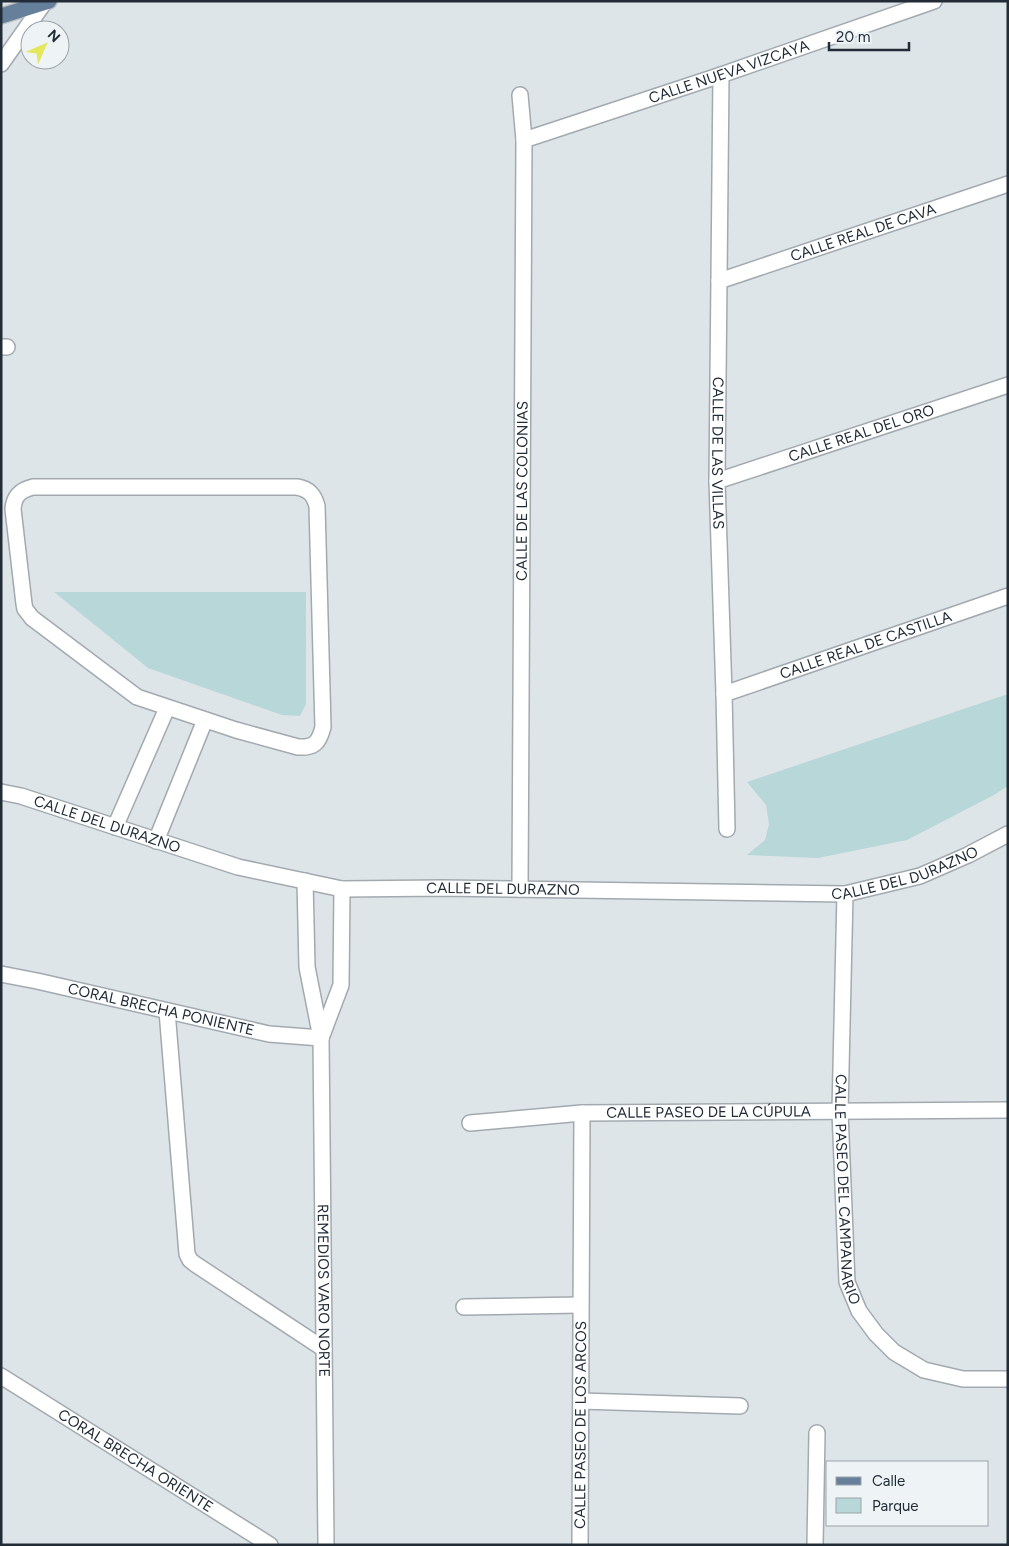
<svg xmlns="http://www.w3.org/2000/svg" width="1009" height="1546" font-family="Figtree,sans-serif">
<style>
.green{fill:#b8d7d9}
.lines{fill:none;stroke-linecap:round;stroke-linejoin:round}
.minor-casing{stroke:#a2aab0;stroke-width:18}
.major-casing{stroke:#bcc0c3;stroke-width:18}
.minor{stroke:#fff;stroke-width:15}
.major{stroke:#667f9b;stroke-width:15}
.labels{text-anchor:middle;stroke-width:4;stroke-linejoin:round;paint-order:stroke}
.street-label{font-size:15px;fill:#212c37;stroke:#eef4f6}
</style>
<rect width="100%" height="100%" fill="#dee5e9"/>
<g class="green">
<path d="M54,592H306V704L300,716L282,715L148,668Z"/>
<path d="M1008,694V786L992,796L907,840L818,858L747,855L765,840L769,824L766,805L747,782Z"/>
</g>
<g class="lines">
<defs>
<g id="minor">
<path d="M1,64L44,3"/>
<path id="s1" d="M721,75L717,481L724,694L727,829"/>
<path id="s2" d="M524,140L721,75L934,1"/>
<path id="s3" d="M719,281L1008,184"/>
<path d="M1,347H7"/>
<path id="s4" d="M717,481L1008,385"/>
<path d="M33,487H297C309,489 314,495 317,506L323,727C319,743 314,748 298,747L236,730L137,697L32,618L25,609L24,604L13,509C14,496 20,490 33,487Z"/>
<path id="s5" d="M724,694L1008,596"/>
<path id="s6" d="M1,792L21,796L238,867L342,889L443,888L845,894L920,876L968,855L1008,834"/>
<path d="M115,827L167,708"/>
<path d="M156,841L205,720"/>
<path id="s7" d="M305,881L307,967L321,1038L326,1545"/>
<path id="s8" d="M520,889L524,140L520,95"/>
<path id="s9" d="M845,894L840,1112L847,1282L859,1311L876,1334L894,1352L924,1370L963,1379H1008"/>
<path id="s10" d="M1,974L37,981L269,1034L321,1038"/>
<path d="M167,1011L187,1254L190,1260L195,1264L324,1349"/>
<path d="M321,1038L341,985L342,889"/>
<path id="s11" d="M470,1123L582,1113L1008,1110"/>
<path d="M464,1307L580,1305"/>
<path id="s12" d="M1,1376L270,1545"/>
<path d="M581,1401L740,1406"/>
<path id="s13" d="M580,1545L582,1113"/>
<path d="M815,1545L817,1433"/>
</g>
<path id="major" d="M1,16L49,1"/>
</defs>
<use href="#minor" class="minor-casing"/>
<use href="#major" class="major-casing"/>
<use href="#minor" class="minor"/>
<use href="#major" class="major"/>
</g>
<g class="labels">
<g class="street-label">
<text dy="5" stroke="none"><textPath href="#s2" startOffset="216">CALLE NUEVA VIZCAYA</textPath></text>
<text dy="5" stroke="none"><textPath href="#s3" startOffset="152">CALLE REAL DE CAVA</textPath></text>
<text dy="5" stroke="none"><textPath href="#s4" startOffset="152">CALLE REAL DEL ORO</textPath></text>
<text dy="5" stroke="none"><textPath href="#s1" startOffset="378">CALLE DE LAS VILLAS</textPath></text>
<text dy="5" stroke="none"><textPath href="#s8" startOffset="398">CALLE DE LAS COLONIAS</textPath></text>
<text dy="5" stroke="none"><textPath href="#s5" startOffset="150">CALLE REAL DE CASTILLA</textPath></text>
<text dy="5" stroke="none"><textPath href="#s6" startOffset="111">CALLE DEL DURAZNO</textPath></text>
<text dy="5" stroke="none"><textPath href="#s6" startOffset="921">CALLE DEL DURAZNO</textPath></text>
<text dy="5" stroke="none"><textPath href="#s6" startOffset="516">CALLE DEL DURAZNO</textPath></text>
<text dy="5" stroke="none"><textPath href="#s10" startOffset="164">CORAL BRECHA PONIENTE</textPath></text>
<text dy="5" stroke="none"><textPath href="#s11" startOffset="239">CALLE PASEO DE LA CÚPULA</textPath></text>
<text dy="5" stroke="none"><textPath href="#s9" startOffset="296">CALLE PASEO DEL CAMPANARIO</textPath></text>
<text dy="5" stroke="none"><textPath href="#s7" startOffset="411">REMEDIOS VARO NORTE</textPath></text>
<text dy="5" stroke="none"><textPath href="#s13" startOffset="120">CALLE PASEO DE LOS ARCOS</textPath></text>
<text dy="5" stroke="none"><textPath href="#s12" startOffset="159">CORAL BRECHA ORIENTE</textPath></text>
</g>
</g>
<rect width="1009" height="1546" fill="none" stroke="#212c37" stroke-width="5"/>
<rect x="826" y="1461" width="162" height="65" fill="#eef4f6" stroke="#9ca4aa"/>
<rect x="836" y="1477" width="25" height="8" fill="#667f9b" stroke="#9ca4aa"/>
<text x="872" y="1486" font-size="15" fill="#212c37">Calle</text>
<rect x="836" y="1498" width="25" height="15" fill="#b8d7d9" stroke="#9ca4aa"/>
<text x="872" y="1511" font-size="15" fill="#212c37">Parque</text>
<g transform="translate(45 45) rotate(45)"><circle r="24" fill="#eef4f6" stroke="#9ca4aa"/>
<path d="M0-4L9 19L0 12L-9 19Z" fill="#e3e85d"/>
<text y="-8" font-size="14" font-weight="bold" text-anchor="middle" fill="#212c37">N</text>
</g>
<path d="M829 42v8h80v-8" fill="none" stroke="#212c37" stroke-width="2.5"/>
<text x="836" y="42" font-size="15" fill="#212c37" stroke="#eef4f6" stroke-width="4" paint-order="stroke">20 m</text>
</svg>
